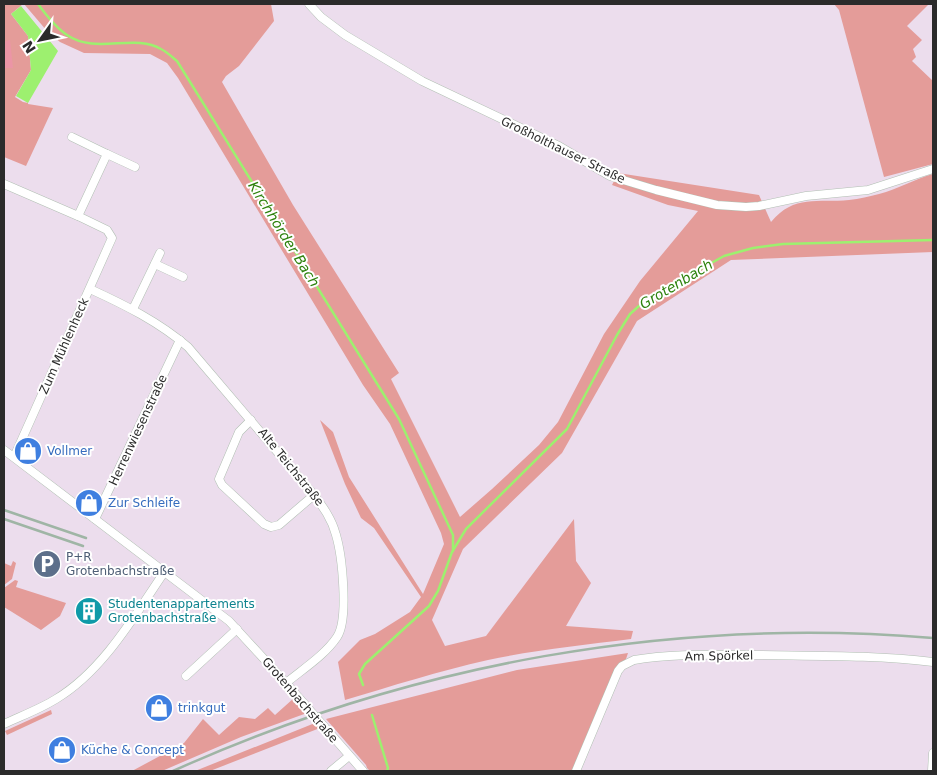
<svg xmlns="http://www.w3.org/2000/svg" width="937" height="775" font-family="'DejaVu Sans',sans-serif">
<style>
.green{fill:#e49c99}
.pitch{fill:#eb95a6}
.water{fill:#9df06f}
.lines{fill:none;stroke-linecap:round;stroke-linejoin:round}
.stream{stroke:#9df06f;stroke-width:2.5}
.minor-casing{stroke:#b1bfb3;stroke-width:9}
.minor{stroke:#fff;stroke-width:8}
.rail{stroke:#9fb5a5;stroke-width:2.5}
.labels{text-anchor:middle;stroke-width:4;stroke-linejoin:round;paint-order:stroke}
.street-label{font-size:12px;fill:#2b2b2b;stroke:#fff}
.shop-label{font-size:12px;fill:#366cbe;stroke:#fff;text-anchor:start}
.service-label{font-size:12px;fill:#4e5e75;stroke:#fff;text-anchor:start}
.culture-label{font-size:12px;fill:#0d838f;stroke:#fff;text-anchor:start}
.water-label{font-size:14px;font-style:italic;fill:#2d820d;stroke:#fff}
</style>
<rect width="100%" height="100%" fill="#ecdded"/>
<g class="green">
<path d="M4,4H23L11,14L28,36L31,70L15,97L23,102L28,103V104L53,108L26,166L4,157Z"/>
<path d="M24,4H271L274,21L239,66L226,76L222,82L293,205L399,373L391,379L460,517L492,489L539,445L558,422L604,334L640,281L698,211L668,205L612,185L618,173L759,195L771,222C794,194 818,203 849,200C859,199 870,196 879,194C898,189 915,179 933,174V252L731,260L637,321L562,453L463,549L432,620L445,646L486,636L574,519L576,561L591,583L566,626L633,631L631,639C583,645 535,650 488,660C439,671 392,686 345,700L338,662L360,640L375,634L410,612L421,597L374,528L361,518L345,484L320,420L333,432L349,477L423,594L444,544L441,533L390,424L363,385L178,78L167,63L150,54L84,53L60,42L47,31Z"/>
<path d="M834,4H929L907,26L922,40L913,49L916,57L912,61L933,81V164L884,177L839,10Z"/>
<path d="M13,561L16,563L12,579L4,585V563L11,566Z"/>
<path d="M15,580L18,581L16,587L66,603L60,616L41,630L4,607V588Z"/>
<path d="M628,653L626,659L619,665L573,771H370L367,768L366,765L326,719L517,670Z"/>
<path d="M294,698L307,713L241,737L162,771H132L184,743L203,719L219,735L239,717L255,719L268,708L275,715Z"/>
<path d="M51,710L52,714L7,735L5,731Z"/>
<path d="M315,723L320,728L210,771H195Z"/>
</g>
<path class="pitch" d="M10,40L13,68H4V41Z"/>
<path class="water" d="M21,6L58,51L28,103L16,96L31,70L28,36L11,14Z"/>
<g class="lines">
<g class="stream">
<path d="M38,4C46,15 55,27 67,35C96,55 134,33 161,49C167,52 172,57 177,61L399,419L453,535V551"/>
<path d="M363,685L359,674L365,664L429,606L438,591L452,552L466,529L567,429L617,335L630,314L648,298L724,256L753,248L783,244L933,240"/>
<path d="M372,715L388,768L387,771"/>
</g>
<defs>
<g id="minor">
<path d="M309,4L321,17L345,35L422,81L557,145L610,176L656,190L717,205L746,207L759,206L806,196L868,190L933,169"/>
<path d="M72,137L107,154L78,216"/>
<path d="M107,154L135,167"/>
<path d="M4,184L78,216L107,230L112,238L14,457"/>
<path d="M155,264L183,277"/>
<path d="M90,289C125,305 159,322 188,347L314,495C323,507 332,519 336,535C342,555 349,619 337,637C325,655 303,669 286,683"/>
<path d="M133,309L160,253"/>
<path d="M251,420L239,432L219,479L222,485L264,524L271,527L279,525L314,495"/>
<path d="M4,450L229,621L286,683L363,771"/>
<path d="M95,519L180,340"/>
<path d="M186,676L237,629"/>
<path d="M4,724C21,716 40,709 56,699C103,671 135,615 165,571"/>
<path d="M331,771L349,756"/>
<path d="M576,771L618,671L622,666L634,660C671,653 718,655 757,655C816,656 875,655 933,662"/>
<path d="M932,771L933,753"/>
</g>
</defs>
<use href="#minor" class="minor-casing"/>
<use href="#minor" class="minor"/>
<g class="rail">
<path d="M4,510L86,538"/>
<path d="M4,519L83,546"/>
<path d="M173,771C410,664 673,616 933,638"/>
</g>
</g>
<defs>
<symbol id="shop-disc" viewBox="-11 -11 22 22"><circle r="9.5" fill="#3f7fe0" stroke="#fff"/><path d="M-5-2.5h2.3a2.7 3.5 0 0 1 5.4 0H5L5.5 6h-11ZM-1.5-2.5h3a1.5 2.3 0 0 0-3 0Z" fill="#fff"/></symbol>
<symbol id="parking-disc" viewBox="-11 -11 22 22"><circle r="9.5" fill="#5c6f8a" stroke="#fff"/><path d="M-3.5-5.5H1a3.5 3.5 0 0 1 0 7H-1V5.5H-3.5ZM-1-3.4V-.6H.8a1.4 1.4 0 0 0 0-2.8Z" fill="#fff"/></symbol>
<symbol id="building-disc" viewBox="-11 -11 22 22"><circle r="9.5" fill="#0f9aa8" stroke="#fff"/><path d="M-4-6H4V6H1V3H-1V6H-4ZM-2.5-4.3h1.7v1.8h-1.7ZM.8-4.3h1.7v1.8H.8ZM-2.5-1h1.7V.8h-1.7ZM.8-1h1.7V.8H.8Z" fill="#fff"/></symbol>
</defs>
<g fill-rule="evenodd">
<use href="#shop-disc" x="12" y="435" width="32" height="32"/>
<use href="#shop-disc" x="73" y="487" width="32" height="32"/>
<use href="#parking-disc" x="31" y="548" width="32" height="32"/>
<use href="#building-disc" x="73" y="595" width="32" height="32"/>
<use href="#shop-disc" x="143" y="692" width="32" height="32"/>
<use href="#shop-disc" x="46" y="734" width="32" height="32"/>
</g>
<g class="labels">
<g class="street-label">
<text transform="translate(563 150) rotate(26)" y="4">Großholthauser Straße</text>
<text transform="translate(64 346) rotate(-66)" y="4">Zum Mühlenheck</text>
<text transform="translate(138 430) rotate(-65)" y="4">Herrenwiesenstraße</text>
<text transform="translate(291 467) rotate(51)" y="4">Alte Teichstraße</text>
<text transform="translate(719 656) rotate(-1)" y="4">Am Spörkel</text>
<text transform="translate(300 700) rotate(49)" y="4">Grotenbachstraße</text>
</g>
<g class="shop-label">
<text x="47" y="455">Vollmer</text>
<text x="108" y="507">Zur Schleife</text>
<text x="178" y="712">trinkgut</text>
<text x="81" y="754">Küche &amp; Concept</text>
</g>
<g class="service-label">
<text x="66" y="561">P+R<tspan x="66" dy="14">Grotenbachstraße</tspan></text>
</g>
<g class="culture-label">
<text x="108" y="608">Studentenappartements<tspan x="108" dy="14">Grotenbachstraße</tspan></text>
</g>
<g class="water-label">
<text transform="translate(284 234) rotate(58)" y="5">Kirchhörder Bach</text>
<text transform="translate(676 284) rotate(-31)" y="5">Grotenbach</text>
</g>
</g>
<rect width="937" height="775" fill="none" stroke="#2b2b2b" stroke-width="10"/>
<g transform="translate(40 40) rotate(237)" stroke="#ffffff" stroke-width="4" paint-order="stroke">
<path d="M0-4L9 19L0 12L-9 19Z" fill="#2b2b2b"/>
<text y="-8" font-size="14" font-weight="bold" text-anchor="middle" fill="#2b2b2b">N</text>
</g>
</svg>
